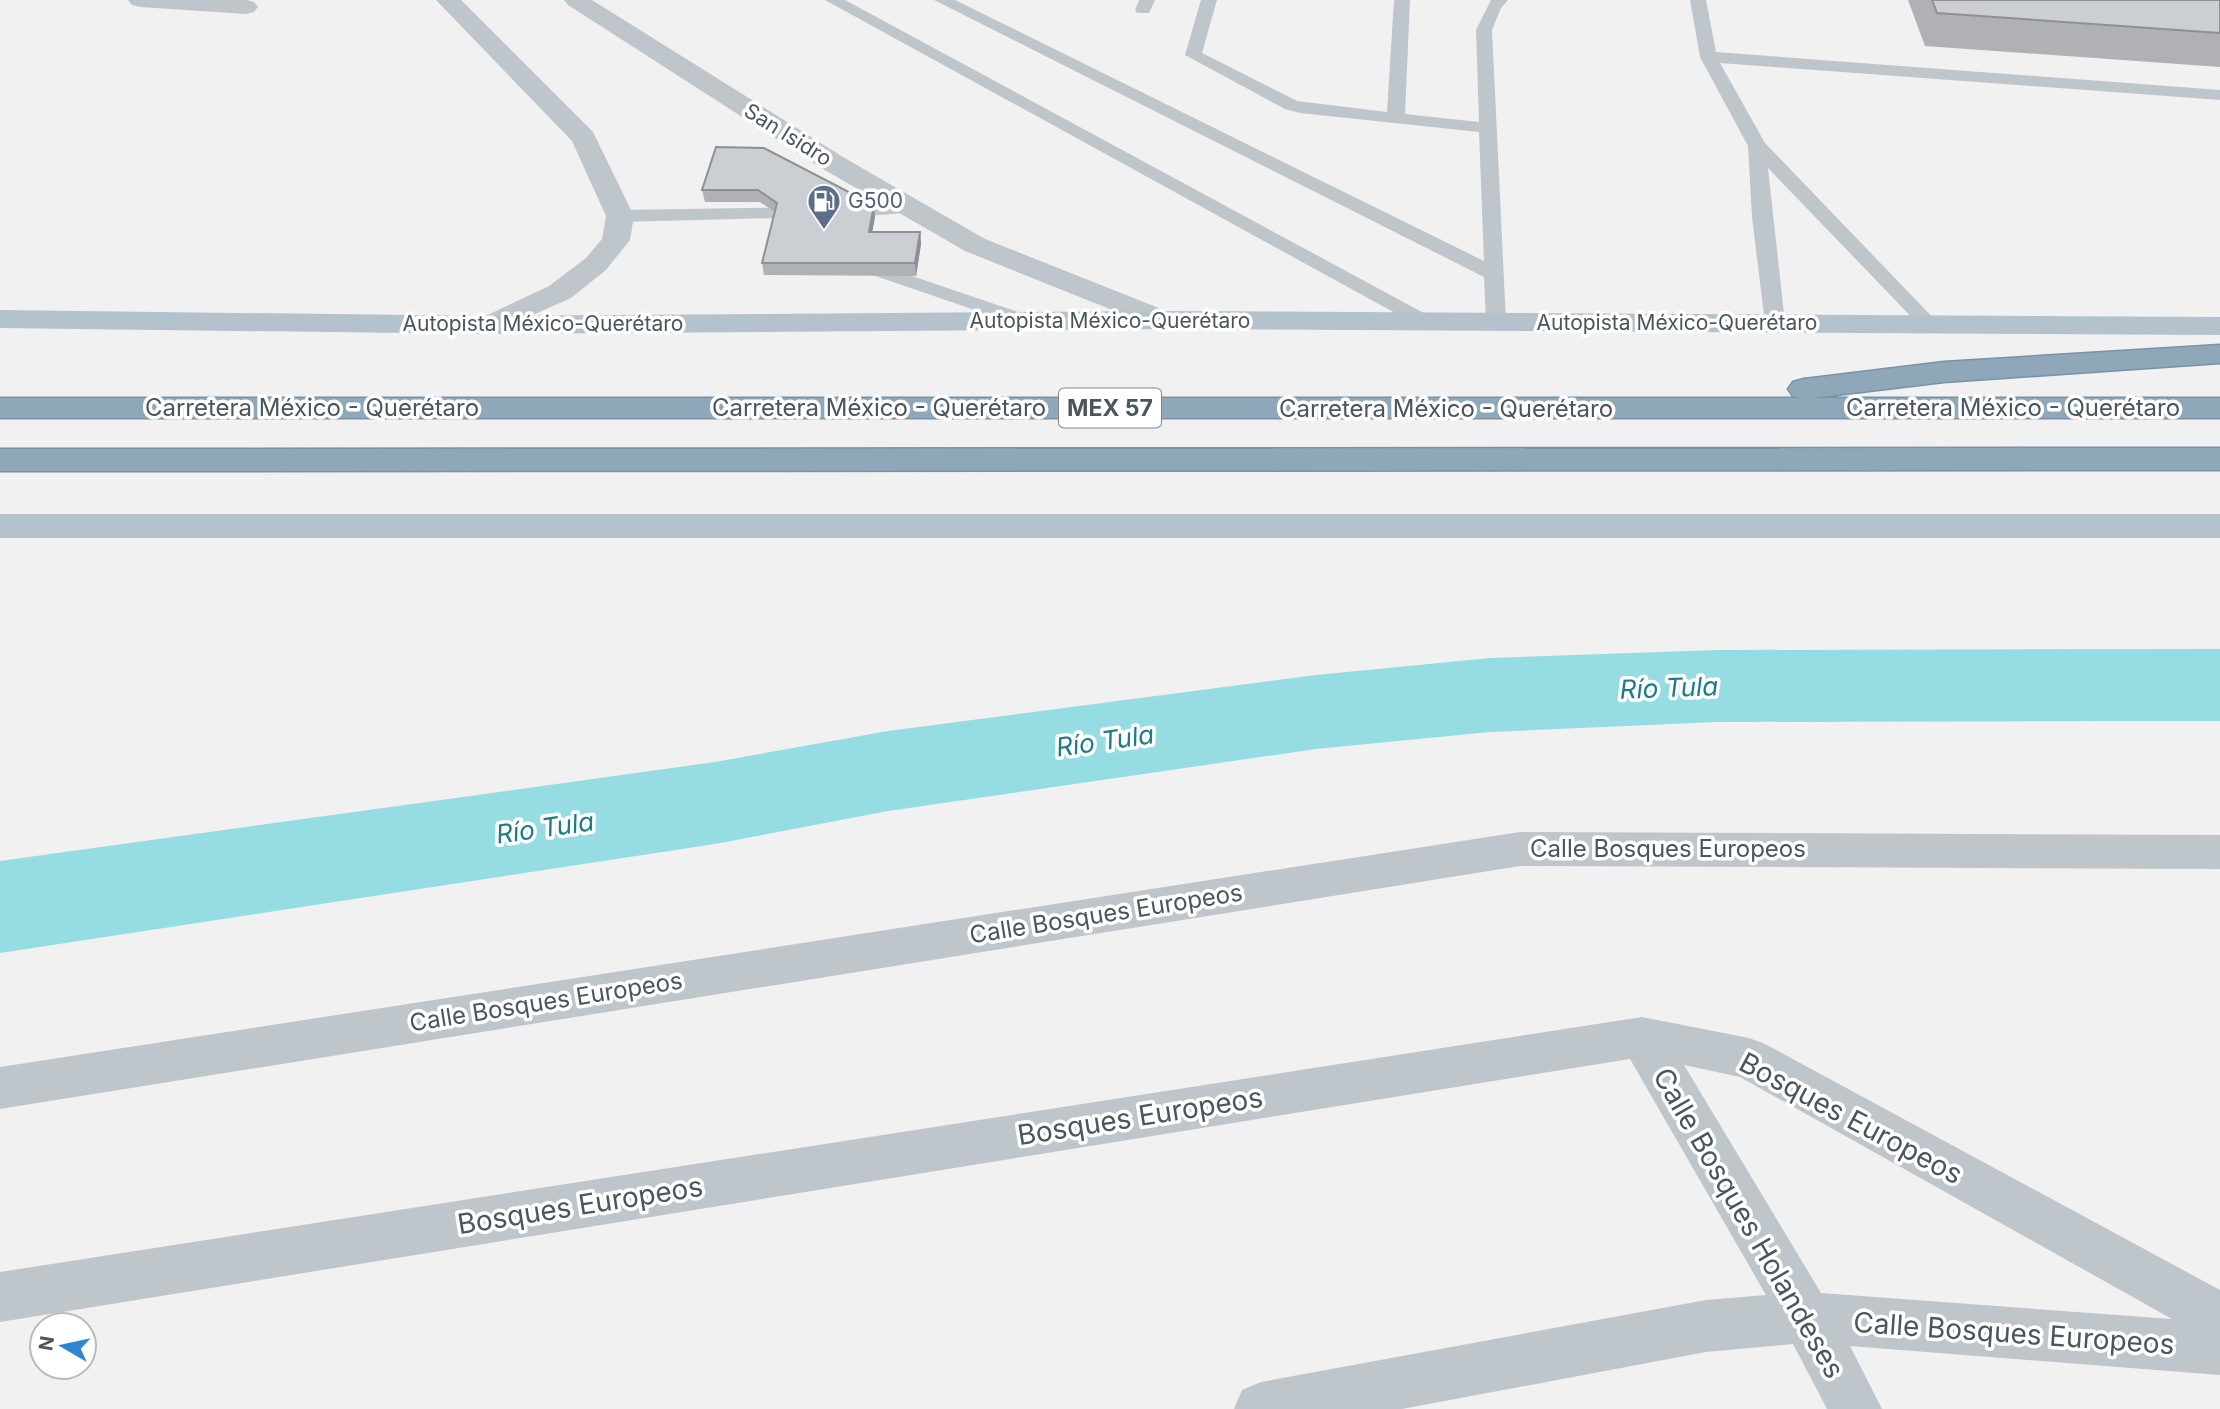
<svg xmlns="http://www.w3.org/2000/svg" width="2220" height="1409" font-family="Inter,sans-serif">
<style>
.lines{fill:none;stroke-linecap:round;stroke-linejoin:round}
.river{fill:#96dce3;fill-rule:evenodd}
.highway-casing{stroke:#7993a5;stroke-width:3}
.lane{fill:#bec6cb;fill-rule:evenodd}
.street{fill:#bec6cb;fill-rule:evenodd}
.primary{fill:#b3c2cc;fill-rule:evenodd}
.highway{fill:#8ea8b9;fill-rule:evenodd}
.wall{fill:#afb1b5}
.shaded-wall{fill:#8e9093}
.building{fill:#cbced2;stroke:#8e9093;stroke-width:2}
.labels{text-anchor:middle;stroke-width:7;stroke-linejoin:round;paint-order:stroke}
.far-street-label{font-size:21px;fill:#4a555c;stroke:#fff}
.far-service-label{font-size:21px;fill:#4e5e75;stroke:#fff;text-anchor:start}
.shield{fill:#fff;stroke:#80888d;stroke-width:2}
.shield-label{font-size:23px;font-weight:bold;fill:#4a555c}
.street-label{font-size:24px;fill:#4a555c;stroke:#fff}
.water-label{font-size:26px;font-style:italic;fill:#1a7d88;stroke:#fff}
.near-street-label{font-size:28px;fill:#4a555c;stroke:#fff}
</style>
<rect width="100%" height="100%" fill="#f2f1f1"/>
<g class="lines">
<path class="river" d="M2220,649V721L1716,722L1490,732L1316,749L888,811L715,844L0,953V861L715,762L888,731L1316,675L1490,658L1716,650Z"/>
<defs>
<g id="highway">
<path d="M2220,345V363L1944,382L1811,398H2220V418H0V398H1801L1793,396L1788,389L1793,382L1804,379L1944,362Z"/>
<path d="M2220,448V470L0,471V449Z"/>
</g>
</defs>
<use href="#highway" class="highway-casing"/>
<g class="lane">
<path d="M825,0H845L1431,317L1434,321L1431,325H1417Z"/>
<path d="M934,0H955L1484,261L1479,132L1300,113L1285,109L1185,55L1201,0H1217L1202,53L1297,101L1387,112L1394,0H1410L1405,114L1479,122L1476,30L1491,0H1508L1501,8L1492,30L1506,322L1503,326H1489L1486,322L1484,277Z"/>
<path d="M1139,0H1155L1149,13H1137L1135,10Z"/>
<path d="M1690,0H1706L1716,52L2220,90V100L1720,63L1765,143L1940,325L1937,329H1923L1768,168L1785,323L1782,327H1768L1765,323L1752,217L1748,146L1700,57Z"/>
<path d="M911,202L921,208L918,212L840,218L830,212L840,206Z"/>
<path d="M811,207L821,213L818,217L620,222L610,216L620,210Z"/>
<path d="M859,258L1033,317L1036,321L1033,325H1019L852,268L849,264L852,260Z"/>
</g>
<g class="street">
<path d="M128,0H247L254,2L258,7L254,12L246,14L140,7L132,5Z"/>
<path d="M436,0H461L593,132L634,216L630,240L606,270L571,298L490,334L479,331L475,325L479,319L549,286L586,258L602,239L606,216L572,141Z"/>
<path d="M564,0H592L843,157L985,239L1174,314L1178,320L1174,326L1163,329L1152,326L965,251L823,169L568,5Z"/>
<path d="M1520,832L2220,835V869L1520,866L0,1109V1067Z"/>
<path d="M1642,1017L1749,1038L1765,1044L2220,1290V1375L1850,1346L1882,1409H1827L1793,1344L1706,1352L1402,1409H1234L1242,1390L1261,1382L1706,1300L1766,1295L1630,1059L0,1322V1272ZM1684,1065L1740,1077L2172,1319L1821,1293Z"/>
</g>
<g class="primary">
<path d="M0,310L490,316L1163,311L2220,317V335L1163,329L490,334L0,328Z"/>
<rect x="0" y="514" width="2220" height="24"/>
</g>
<use href="#highway" class="highway"/>
</g>
<g class="wall">
<path d="M1908,0H2220V67L1925,46Z"/>
<path d="M716,147L875,217L872,232H920L921,244L916,276L764,275L762,263L775,212L760,202H705L702,190Z"/>
</g>
<g class="shaded-wall">
<path d="M874,205L875,217L870,244L869,232Z"/>
<path d="M920,232L921,244L916,276L915,263Z"/>
</g>
<g class="building">
<path d="M1932,0H2220V33L1937,13Z"/>
<path d="M716,147L764,148L874,205L869,232H920L915,263H762L777,203L758,190H702Z"/>
</g>
<defs>
<symbol id="fuel-pin" viewBox="-11 -11 22 30"><path d="M0 17L-7.5 6A9.5 9.5 0 1 1 7.5 6Z" fill="#5c6f8a" stroke="#fff"/><path d="M-5.5-6h7V0h2V4h1.3V-2.5L3-4.5l.8-.8L6-3V5H2.5V1h-1V6h-7ZM-4.2-4.7v3.2H.2V-4.7Z" fill="#fff"/></symbol>
</defs>
<g fill-rule="evenodd">
<use href="#fuel-pin" x="805" y="182" width="38" height="52"/>
</g>
<g class="labels">
<g class="far-street-label">
<text transform="translate(788 135) rotate(32)" y="7">San Isidro</text>
<text x="1110" y="328">Autopista México-Querétaro</text>
<text x="1677" y="330">Autopista México-Querétaro</text>
<text x="543" y="331">Autopista México-Querétaro</text>
</g>
<g class="far-service-label">
<text x="848" y="208">G500</text>
</g>
<rect class="shield" x="1059" y="388.5" width="102" height="39" rx="5"/>
<g class="shield-label">
<text x="1110" y="416">MEX 57</text>
</g>
<g class="street-label">
<text x="312" y="416">Carretera México - Querétaro</text>
<text x="879" y="416">Carretera México - Querétaro</text>
<text x="2013" y="416">Carretera México - Querétaro</text>
<text x="1446" y="417">Carretera México - Querétaro</text>
<text x="1668" y="857">Calle Bosques Europeos</text>
<text transform="translate(1106 914) rotate(-9)" y="8">Calle Bosques Europeos</text>
<text transform="translate(546 1002) rotate(-9)" y="8">Calle Bosques Europeos</text>
</g>
<g class="water-label">
<text transform="translate(1669 688) rotate(-2)" y="9">Río Tula</text>
<text transform="translate(1105 741) rotate(-8)" y="9">Río Tula</text>
<text transform="translate(545 828) rotate(-8)" y="9">Río Tula</text>
</g>
<g class="near-street-label">
<text transform="translate(1140 1116) rotate(-9)" y="10">Bosques Europeos</text>
<text transform="translate(1851 1118) rotate(28)" y="10">Bosques Europeos</text>
<text transform="translate(580 1205) rotate(-9)" y="10">Bosques Europeos</text>
<text transform="translate(1749 1223) rotate(60)" y="10">Calle Bosques Holandeses</text>
<text transform="translate(2014 1333) rotate(4)" y="10">Calle Bosques Europeos</text>
</g>
</g>
<g transform="translate(63 1346) rotate(279)"><circle r="33" fill="#ffffff" stroke="#b7bbbe" stroke-width="2"/>
<path d="M0-5L12 26L0 18L-12 26Z" fill="#2d87d0"/>
<text y="-10" font-size="19" font-weight="bold" text-anchor="middle" fill="#4a555c">N</text>
</g>
</svg>
